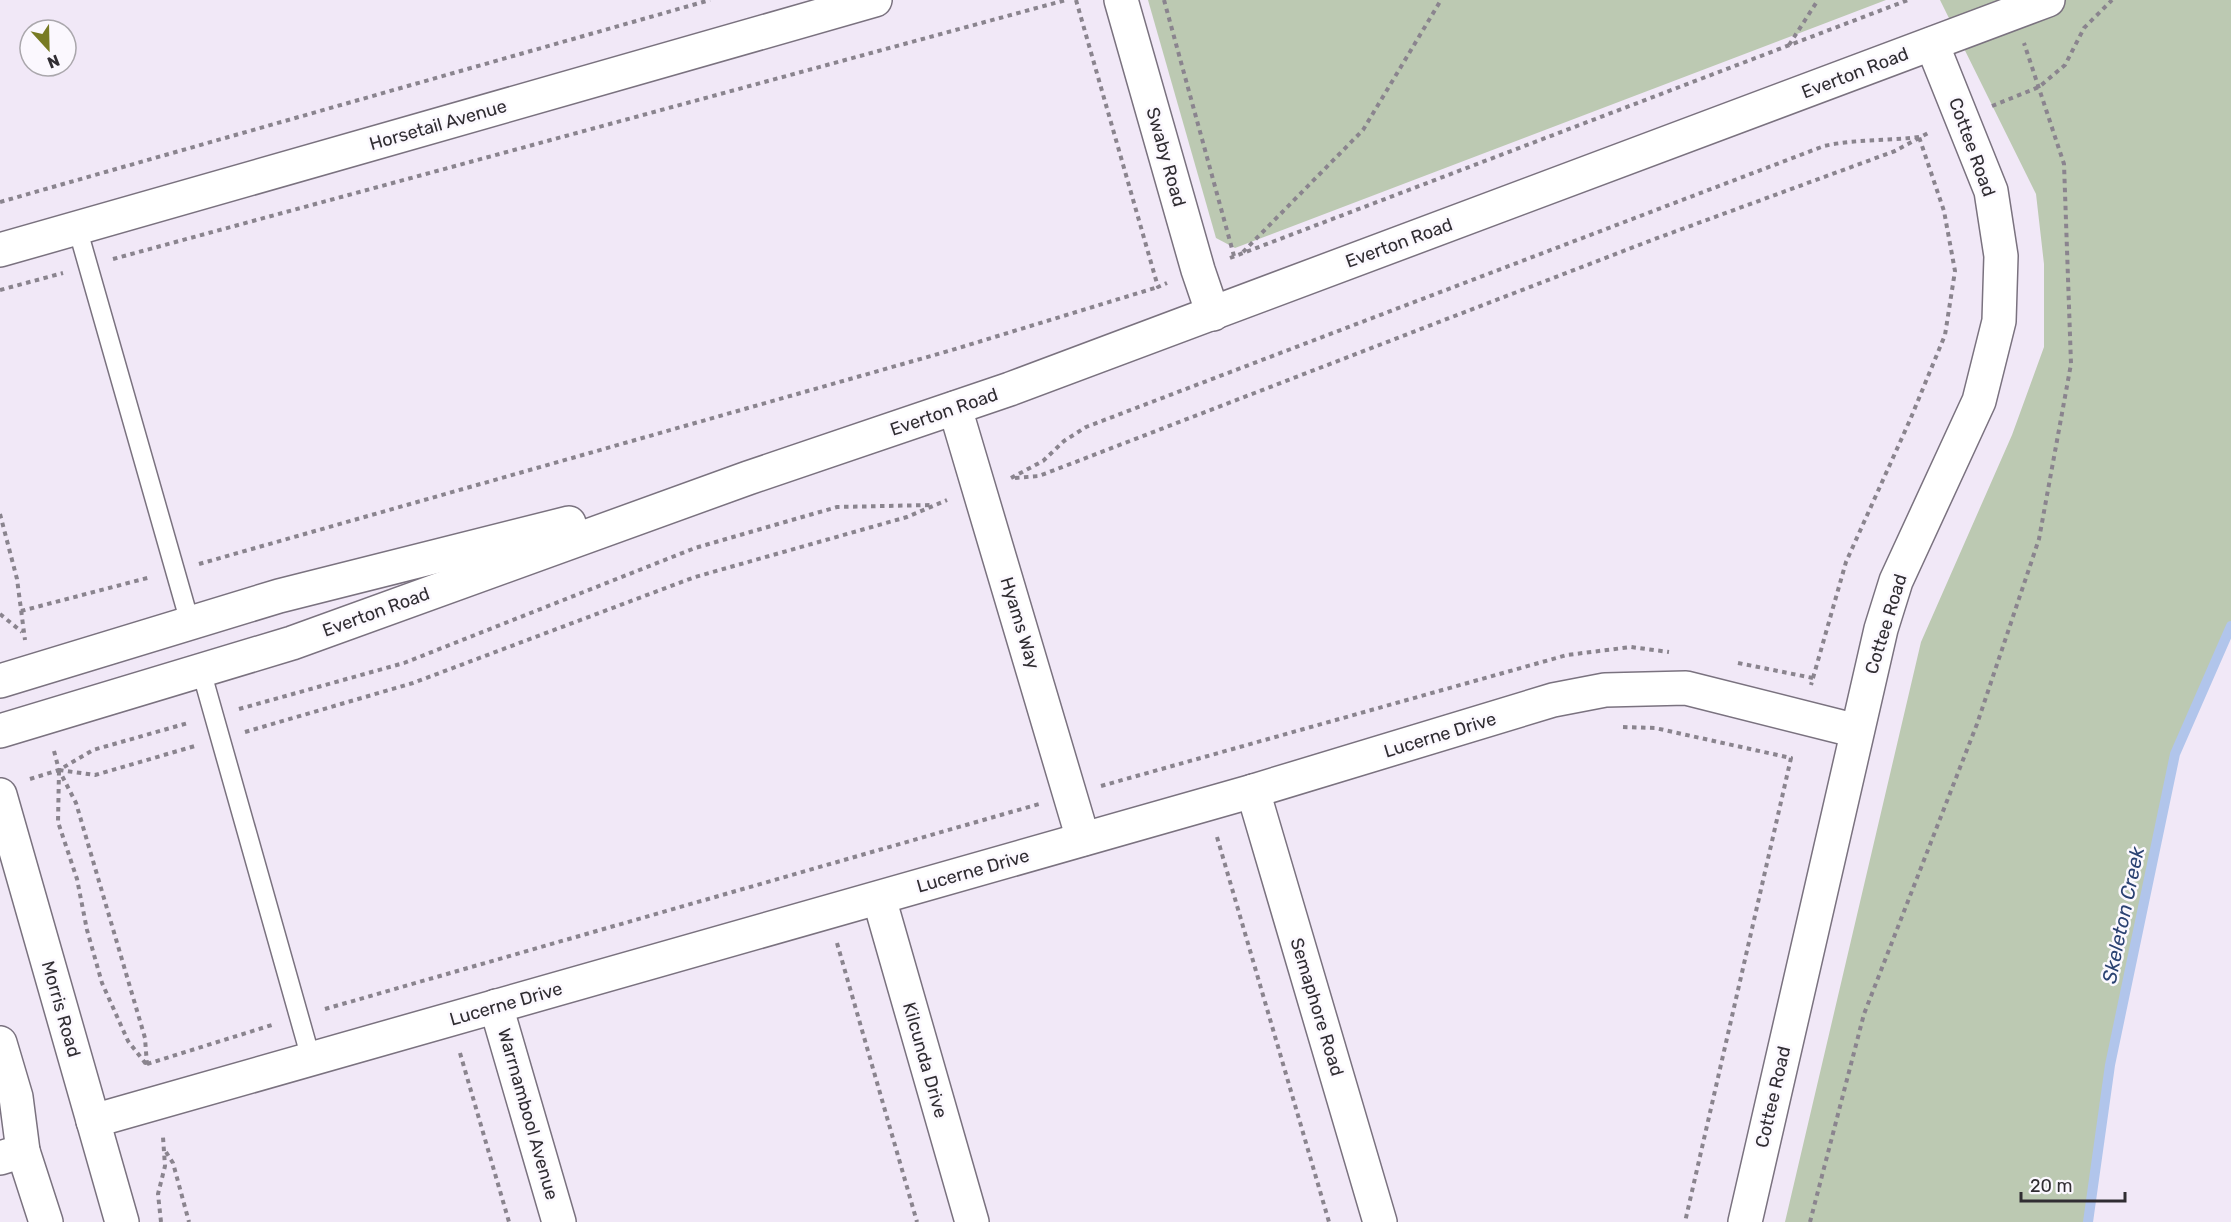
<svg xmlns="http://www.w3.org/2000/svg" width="2231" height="1222" font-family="Rubik,sans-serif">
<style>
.green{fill:#bcc9b2}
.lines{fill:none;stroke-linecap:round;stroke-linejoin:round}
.stream{stroke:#b1c5eb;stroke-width:10}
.lane-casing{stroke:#7a727f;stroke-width:21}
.street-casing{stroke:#7a727f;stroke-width:36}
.secondary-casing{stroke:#7a727f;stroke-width:36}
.path{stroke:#8a848e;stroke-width:4;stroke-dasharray:4.5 4.5;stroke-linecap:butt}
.lane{stroke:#fff;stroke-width:18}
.street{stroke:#fff;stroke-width:33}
.secondary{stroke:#fff;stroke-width:33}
.labels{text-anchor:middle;stroke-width:5;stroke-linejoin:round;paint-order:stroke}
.street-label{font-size:18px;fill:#302d32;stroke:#fbf8fe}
.water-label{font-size:20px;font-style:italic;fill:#2a4272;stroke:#fbf8fe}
</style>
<rect width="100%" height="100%" fill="#f1e8f7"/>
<g class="green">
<path d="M1148,0H1886L1235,248L1216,238Z"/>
<path d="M1940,0H2231V626L2175,754L2110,1065L2088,1222H1785L1921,642L2012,435L2044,347V264L2036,194Z"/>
</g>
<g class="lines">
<path class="stream" d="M2088,1222L2110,1065L2175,754L2231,626"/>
<defs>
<g id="lane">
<path d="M77,227L190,623"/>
<path d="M201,670L311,1059"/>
</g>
<g id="street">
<path d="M1121,0L1198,270L1213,314"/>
<path d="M0,250L875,0"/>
<path d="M955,408L1083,839"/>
<path d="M1253,791L1380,1222"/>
<path d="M879,898L972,1222"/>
<path d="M496,1006L559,1222"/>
<path d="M93,1121L1253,791L1553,700L1605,690L1686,688L1857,731"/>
<path d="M0,1158L23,1151"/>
<path d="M1745,1222L1881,629L1896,581L1979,401L1999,321L2001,256L1991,191L1932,44"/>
</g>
<g id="secondary">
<path d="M0,681L279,596L569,523"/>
<path d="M0,731L292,643L748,478L1010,389L2048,0"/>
<path d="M0,795L122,1222"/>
<path d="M0,1043L16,1097L23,1151L46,1222"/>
</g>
</defs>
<use href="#lane" class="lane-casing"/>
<use href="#street" class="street-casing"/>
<use href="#secondary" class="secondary-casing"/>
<g class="path">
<path d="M1076,0L1158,287L1167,283"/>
<path d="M1164,0L1234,256"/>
<path d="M1789,45L1818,0"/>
<path d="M1992,106L2039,87L2065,65L2084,28L2112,0"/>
<path d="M0,202L710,0"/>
<path d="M1243,252L1363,130L1441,0"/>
<path d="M1230,258L1908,0"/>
<path d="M113,259L1066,0"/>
<path d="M0,290L63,273"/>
<path d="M1011,478L1043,461L1064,441L1086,427L1824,146C1855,139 1887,141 1919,137"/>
<path d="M1015,478L1039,476L1652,240L1895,151L1930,132"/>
<path d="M0,514L17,579L25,640"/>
<path d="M199,564L952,350L1158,287"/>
<path d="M21,611L151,577"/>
<path d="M0,614L22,632"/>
<path d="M1738,663L1813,678L1811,685"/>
<path d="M1813,678L1846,562L1910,420L1945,335L1955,271L1944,211L1919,137"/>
<path d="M239,709L404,663L695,548L837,507L932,505"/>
<path d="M1623,727L1655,728L1791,758L1685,1222"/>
<path d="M245,732L413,683L695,577L907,517L947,500"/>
<path d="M54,751L59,770L76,803L145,1038L147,1065"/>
<path d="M59,770L95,775L195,746"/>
<path d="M59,771L58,822L77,879L87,930L102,983L128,1041L146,1064"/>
<path d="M30,779L59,770L93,750L188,723"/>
<path d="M1101,786L1567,655L1631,647L1669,652"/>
<path d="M1217,837L1329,1222"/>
<path d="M837,943L917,1222"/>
<path d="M325,1009L1039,804"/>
<path d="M460,1053L509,1222"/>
<path d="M147,1064L275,1024"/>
<path d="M166,1152L173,1163L189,1222"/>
<path d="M161,1222L158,1194L165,1166L163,1137"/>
<path d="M1810,1222L1864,1014L1977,724L2039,539L2071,364L2064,164L2024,43"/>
</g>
<use href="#lane" class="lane"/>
<use href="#street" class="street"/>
<use href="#secondary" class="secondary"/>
</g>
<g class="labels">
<g class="street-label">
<text transform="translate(1855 73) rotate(-21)" y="6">Everton Road</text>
<text transform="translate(438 125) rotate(-16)" y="6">Horsetail Avenue</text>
<text transform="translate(1972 147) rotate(70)" y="6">Cottee Road</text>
<text transform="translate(1166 157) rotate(74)" y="6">Swaby Road</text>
<text transform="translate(1399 243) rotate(-20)" y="6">Everton Road</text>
<text transform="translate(944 412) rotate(-19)" y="6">Everton Road</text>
<text transform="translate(376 612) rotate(-20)" y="6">Everton Road</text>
<text transform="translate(1020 623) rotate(73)" y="6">Hyams Way</text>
<text transform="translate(1886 624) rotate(-73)" y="6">Cottee Road</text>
<text transform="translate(1440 735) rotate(-17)" y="6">Lucerne Drive</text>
<text transform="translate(973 871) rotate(-16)" y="6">Lucerne Drive</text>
<text transform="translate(506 1004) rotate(-16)" y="6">Lucerne Drive</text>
<text transform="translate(1317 1007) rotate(73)" y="6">Semaphore Road</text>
<text transform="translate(61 1009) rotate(74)" y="6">Morris Road</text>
<text transform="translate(925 1060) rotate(74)" y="6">Kilcunda Drive</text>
<text transform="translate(1773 1097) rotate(-77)" y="6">Cottee Road</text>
<text transform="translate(528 1114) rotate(74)" y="6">Warrnambool Avenue</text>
</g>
<g class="water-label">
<text transform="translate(2123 915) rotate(-78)" y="7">Skeleton Creek</text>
</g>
</g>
<g transform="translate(48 48) rotate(158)"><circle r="28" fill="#fbf8fe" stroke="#aaa7ac" stroke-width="1.5"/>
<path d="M0-4.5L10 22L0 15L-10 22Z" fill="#787b24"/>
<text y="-9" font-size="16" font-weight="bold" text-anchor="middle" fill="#302d32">N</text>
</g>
<path d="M2021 1192v9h104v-9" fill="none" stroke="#302d32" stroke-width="3"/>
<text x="2030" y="1192" font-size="18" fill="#302d32" stroke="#fbf8fe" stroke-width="4.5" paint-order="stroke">20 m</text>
</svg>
